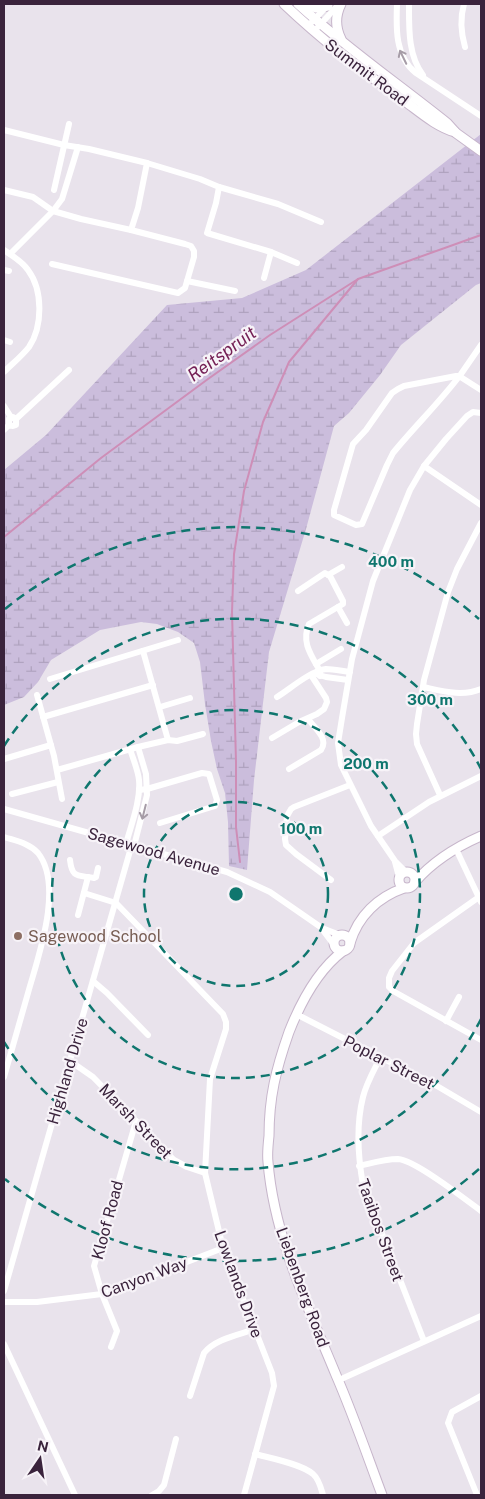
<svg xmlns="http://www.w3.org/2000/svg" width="485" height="1499" font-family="'Public Sans',sans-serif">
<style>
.wetland{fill:url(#wetland-marsh)}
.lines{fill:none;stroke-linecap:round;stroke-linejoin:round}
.stream{stroke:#ce8eb7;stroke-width:2}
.secondary-casing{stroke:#c7b6cb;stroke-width:11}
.street{stroke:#fff;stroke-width:6}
.secondary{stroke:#fff;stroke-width:9}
.oneway{stroke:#a69ca7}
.ring{fill:none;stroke:#0f766e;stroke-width:2.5;stroke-dasharray:9 6}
.education-dot{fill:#8d6e63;stroke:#f7f3f8;stroke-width:2}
.labels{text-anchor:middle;stroke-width:4.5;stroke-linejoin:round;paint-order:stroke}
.street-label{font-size:16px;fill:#3a233c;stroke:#f7f3f8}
.education-label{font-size:16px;fill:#785e54;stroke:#f7f3f8;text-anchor:start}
.water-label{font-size:18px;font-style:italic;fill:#752156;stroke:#f7f3f8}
.centre{fill:#0f766e;stroke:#f7f3f8;stroke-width:2.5}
.ring-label{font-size:15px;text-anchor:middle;font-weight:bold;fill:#0f766e;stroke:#f7f3f8;stroke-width:4.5;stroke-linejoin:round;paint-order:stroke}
</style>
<defs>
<pattern id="wetland-marsh" width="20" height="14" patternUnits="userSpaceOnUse" patternTransform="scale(1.25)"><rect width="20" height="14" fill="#cbbddc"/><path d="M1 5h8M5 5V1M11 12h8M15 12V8" fill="none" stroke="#afa2be"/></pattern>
</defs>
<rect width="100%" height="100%" fill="#e9e3ec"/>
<path class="wetland" d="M481,134V283L476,285L401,345L380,375L349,413L334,426L306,529L269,652L254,780L247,870L229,866L228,822L225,793L217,769L211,741L205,704L200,662L194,643L178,632L157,624L141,622L100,630L51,660L38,682L24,697L4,705V470L46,435L167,305L242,298L306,270Z"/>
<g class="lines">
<g class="stream">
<path d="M4,537L101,458L208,379L270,335L358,279L481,235"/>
<path d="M240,862L236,827V762L232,612L234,554L244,491L263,422L289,362L358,279"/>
</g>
<defs>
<g id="secondary">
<path d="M284,4C322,40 363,72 406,102C421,113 437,127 455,132"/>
<path d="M298,4C345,47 397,83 447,123L456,133L481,151"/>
<path d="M303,4L316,8L328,6"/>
<path d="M341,4C335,16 335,27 341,39"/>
<circle cx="407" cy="880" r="8"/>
<path d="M415,882C433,861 456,847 481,836"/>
<circle cx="342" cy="943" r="8"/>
<path d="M350,943C358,916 378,897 404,888"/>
<path d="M343,951C318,970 300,1004 289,1032C276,1069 269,1097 269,1136C268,1145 267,1154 268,1162C274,1237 308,1307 336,1375C353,1414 367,1455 382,1495"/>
</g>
</defs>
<use href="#secondary" class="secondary-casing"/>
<g class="street">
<path d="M397,4C396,28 395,57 416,73L481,116"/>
<path d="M409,4C409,28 408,56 423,75"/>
<path d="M464,4C460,18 461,33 465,47"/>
<path d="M308,26L328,5"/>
<path d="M318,27L339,4"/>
<path d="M4,130L64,145L89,149L147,163L138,208L131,230"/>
<path d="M147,163L200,179L219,187L216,203L207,233L271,252L297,263"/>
<path d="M219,187L278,204L321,222"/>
<path d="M4,190L33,197L53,211L81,219L131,230L185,244L191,246L194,251V257L185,288L178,293L52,264"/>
<path d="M54,190L69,124"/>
<path d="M4,250C12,256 22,261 28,270C43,290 43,326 29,347C22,356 12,364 4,372"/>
<path d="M10,254L53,211L62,199L78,147"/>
<path d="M4,270L9,271"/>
<path d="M264,278L271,252"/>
<path d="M187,281L235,291"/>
<path d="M4,340L10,342"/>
<path d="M481,345L461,374C440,402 415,426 393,453L387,465L362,524L356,525L334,515V510L353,444L366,430L392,393L398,389L404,386L456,376H459L481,390"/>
<path d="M4,406L11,417"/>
<path d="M16,419L69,370"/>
<path d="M4,430L9,425V419L13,417L16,419V425L13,426L9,425"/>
<path d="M424,466L481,505"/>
<path d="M328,575L342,567"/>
<path d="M298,591L325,573L330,576L343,601V604L309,624C301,642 311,655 320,671V676"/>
<path d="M338,607L347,623"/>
<path d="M143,651L168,740"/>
<path d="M316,664L341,649"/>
<path d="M316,674L326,677L348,680"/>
<path d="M50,679L178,640"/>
<path d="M423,687C442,691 462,697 481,689"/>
<path d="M37,695L54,756L62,799"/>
<path d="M277,697C290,689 310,671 326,669C333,669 342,671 350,672"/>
<path d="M160,707L190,698"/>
<path d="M43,717L153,685"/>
<path d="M272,738L299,722L317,714L324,709L327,702L326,698L311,675"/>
<path d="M4,759L51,745"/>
<path d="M289,769L321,750C329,739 315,728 308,719"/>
<path d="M57,770L138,747L168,740L177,741L203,734"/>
<path d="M139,790L147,789L202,773L209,774L217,800L215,806L160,823"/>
<path d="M12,794L58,782"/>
<path d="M440,795L417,744L416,734L417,724L424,680L448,592L457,569L481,523"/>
<path d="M4,809L227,872L270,892L322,928L340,935"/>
<path d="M378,836L429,802L481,776"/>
<path d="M4,837C16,841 29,843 38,853C64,886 38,957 28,993C20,1021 12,1049 4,1077"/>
<path d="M128,847L126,844C131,825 141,800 139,780C138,770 133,759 130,749"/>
<path d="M456,849L481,902"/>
<path d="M70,860C72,878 77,875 94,878L96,877L98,868"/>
<path d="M395,862L399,877"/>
<path d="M406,872L395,861L371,826L341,765L338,743L342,718L352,659L373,581L410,490L424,466L446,439L467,416L473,412L481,413"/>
<path d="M331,880L296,854L286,845L285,839L287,816L291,809L294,807L350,785"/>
<path d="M84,893L116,903L223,1014L226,1022V1029L210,1079L205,1173L223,1248L272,1373L274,1386L244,1495"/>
<path d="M479,897L414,943L392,971L389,978V987L393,991L481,1040"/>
<path d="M78,915L88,877"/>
<path d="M322,929L334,945"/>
<path d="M93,981L107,993L148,1035"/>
<path d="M296,1014L437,1086L481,1112"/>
<path d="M446,1021L459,997"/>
<path d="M380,1058C374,1070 366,1084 363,1097C356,1125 358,1157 363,1185L424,1341"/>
<path d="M70,1061L93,1077L174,1160L187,1167L205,1173"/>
<path d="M359,1166C372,1163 385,1159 398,1159C415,1160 465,1199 481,1211"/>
<path d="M4,1291L130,851L134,846L147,795L146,774L138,747"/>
<path d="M4,1302H37L102,1294L112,1291L223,1248"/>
<path d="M4,1344L75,1495"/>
<path d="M111,1347L117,1331L102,1294L94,1266L136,1121"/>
<path d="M339,1380L481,1316"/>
<path d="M190,1396L204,1353C215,1339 238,1335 255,1329"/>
<path d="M255,1454C270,1458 302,1464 313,1474C319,1479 321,1488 323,1495"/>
<path d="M152,1495L159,1491L164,1485L176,1439"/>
<path d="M477,1495L448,1423L452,1412L481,1396"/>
</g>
<use href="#secondary" class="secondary"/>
</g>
<defs><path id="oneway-shaft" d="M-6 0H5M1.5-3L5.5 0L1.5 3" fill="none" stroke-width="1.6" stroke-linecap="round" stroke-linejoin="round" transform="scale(1.25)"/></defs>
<g class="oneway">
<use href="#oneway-shaft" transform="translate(403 57) rotate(-116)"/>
<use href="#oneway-shaft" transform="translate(144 812) rotate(104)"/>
</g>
<g class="ring">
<circle cx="236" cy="894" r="92"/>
<circle cx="236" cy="894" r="184"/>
<path d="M481 1019A275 275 0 0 1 4 1042M4 746A275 275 0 0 1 481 769"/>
<path d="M479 1169A367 367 0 0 1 5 1179M5 609A367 367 0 0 1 479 619"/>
</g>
<circle class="education-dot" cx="18" cy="936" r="5"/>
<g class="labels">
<g class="street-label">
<text transform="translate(367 72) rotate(37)" y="6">Summit Road</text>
<text transform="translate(154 851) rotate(16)" y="6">Sagewood Avenue</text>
<text transform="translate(389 1062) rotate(27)" y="6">Poplar Street</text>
<text transform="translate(67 1071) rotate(-74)" y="6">Highland Drive</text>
<text transform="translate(136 1121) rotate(46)" y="6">Marsh Street</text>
<text transform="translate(107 1220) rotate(-75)" y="6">Kloof Road</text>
<text transform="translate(381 1230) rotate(70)" y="6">Taaibos Street</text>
<text transform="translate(144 1277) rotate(-20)" y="6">Canyon Way</text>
<text transform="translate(239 1284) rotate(70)" y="6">Lowlands Drive</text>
<text transform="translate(303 1287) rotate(70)" y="6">Liebenberg Road</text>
</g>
<g class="education-label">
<text x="28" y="942">Sagewood School</text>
</g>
<g class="water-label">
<text transform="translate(222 354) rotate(-36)" y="6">Reitspruit</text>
</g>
</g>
<circle cx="236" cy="894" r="8" class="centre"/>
<g class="ring-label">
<text x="391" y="567">400 m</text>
<text x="430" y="705">300 m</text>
<text x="366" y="769">200 m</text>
<text x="301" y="834">100 m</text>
</g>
<rect width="485" height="1499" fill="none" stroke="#3a233c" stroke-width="10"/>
<g transform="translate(40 1459) rotate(13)" stroke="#f7f3f8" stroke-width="4" paint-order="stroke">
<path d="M0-4L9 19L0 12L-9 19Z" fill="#3a233c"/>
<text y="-8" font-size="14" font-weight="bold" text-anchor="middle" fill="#3a233c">N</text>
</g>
</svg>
